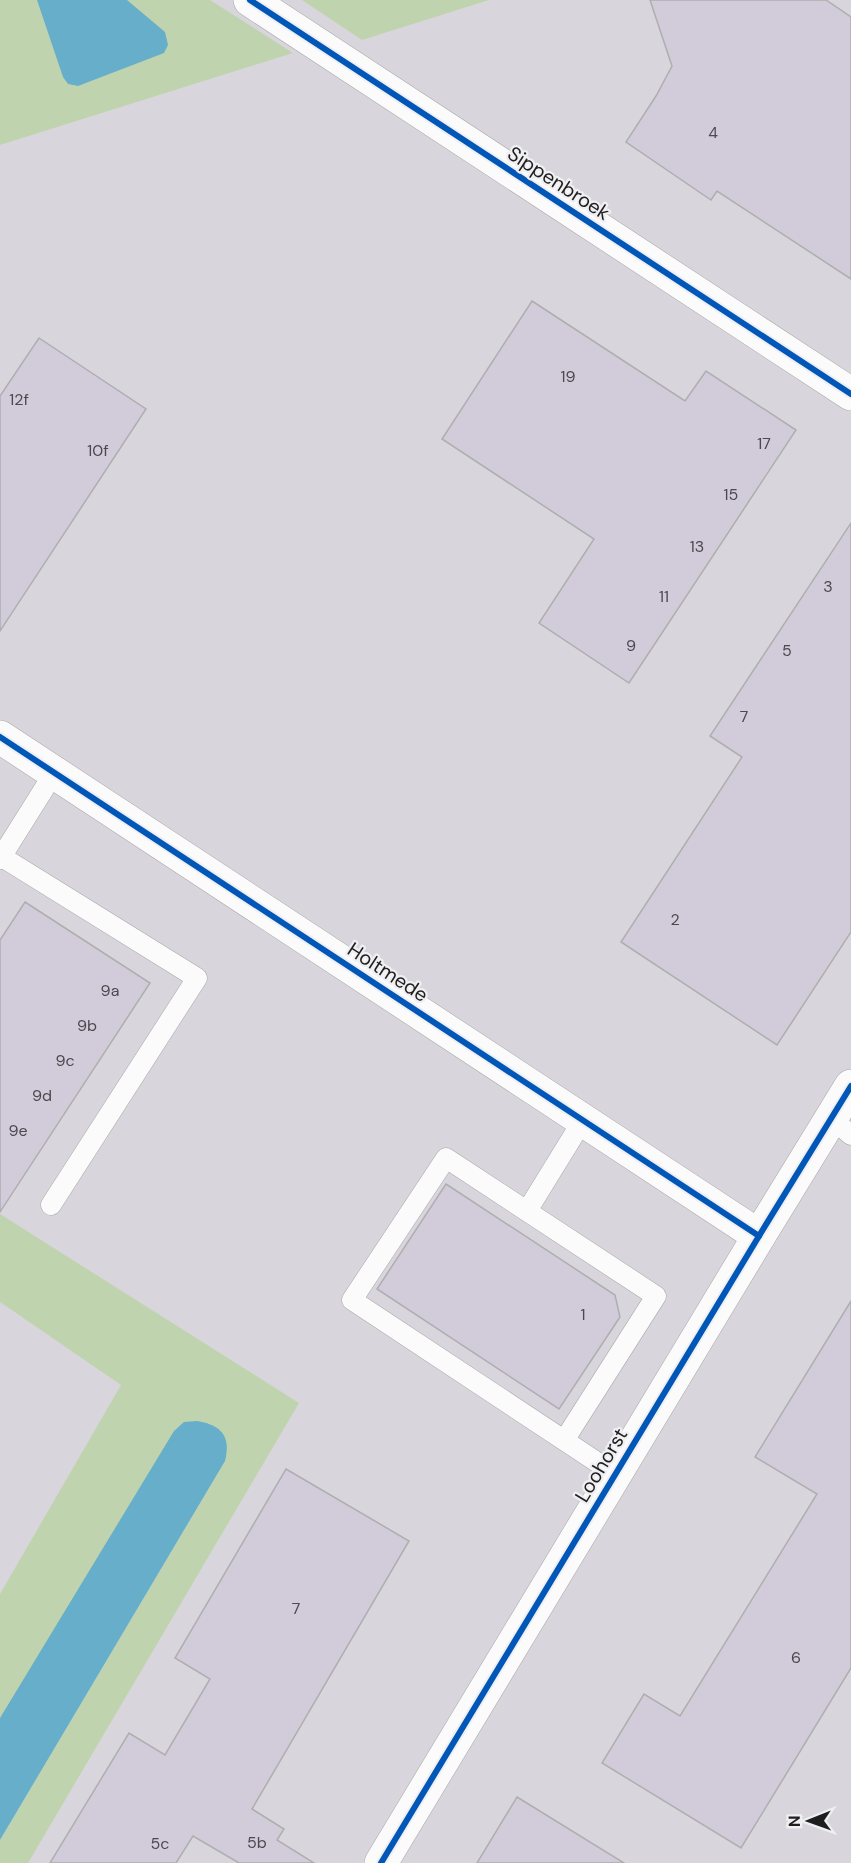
<svg xmlns="http://www.w3.org/2000/svg" width="851" height="1863" font-family="'DM Sans',sans-serif">
<style>
.built{fill:#d8d6dc}
.green{fill:#bfd4ae}
.water{fill:#66aec9}
.building{fill:#d2cbda;stroke:#afaeaf;stroke-width:1.5}
.lines{fill:none;stroke-linecap:round;stroke-linejoin:round}
.lane-casing{stroke:#a8a8a9;stroke-width:21}
.street-casing{stroke:#a8a8a9;stroke-width:34}
.lane{stroke:#fbfbfb;stroke-width:20}
.street{stroke:#fbfbfb;stroke-width:33}
.cycleway-casing{stroke:#f0eff2;stroke-width:10}
.cycleway{stroke:#0057b8;stroke-width:6}
.labels{text-anchor:middle;stroke-width:4.5;stroke-linejoin:round;paint-order:stroke}
.number-label{font-size:16px;fill:#4c494e}
.street-label{font-size:20px;fill:#1f1e1f;stroke:#f0eff2}
</style>
<rect width="100%" height="100%" fill="#e3e3e4"/>
<rect class="built" x="0" y="0" width="851" height="1863"/>
<g class="green">
<path d="M0,0H210L293,53L0,145Z"/>
<path d="M302,0H489L362,40Z"/>
<path d="M0,1214L299,1403L28,1863H0V1840L225,1461L0,1718V1594L121,1385L0,1302Z"/>
</g>
<g class="water">
<path d="M37,0H127L165,32L168,45L164,53L78,86L68,84L63,77Z"/>
<path d="M197,1421C222,1425 231,1437 225,1461L0,1840V1718L174,1431L184,1422Z"/>
</g>
<g class="building">
<path d="M650,0H826L851,17V279L717,191L711,200L626,142L656,96L672,66Z"/>
<path d="M532,301L685,401L706,371L796,430L629,683L539,623L594,539L442,439Z"/>
<path d="M39,338L146,409L0,631V396Z"/>
<path d="M851,523V932L777,1045L621,942L742,757L710,736Z"/>
<path d="M25,902L150,983L0,1212V940Z"/>
<path d="M446,1184L615,1295L620,1317L559,1409L377,1289Z"/>
<path d="M851,1301V1668L741,1848L602,1763L644,1694L680,1716L817,1494L755,1457Z"/>
<path d="M286,1469L409,1541L252,1809L284,1829L277,1840L314,1863H239L193,1836L176,1863H50L129,1733L165,1755L210,1679L175,1658Z"/>
<path d="M517,1797L624,1863H477Z"/>
</g>
<g class="lines">
<defs>
<g id="lane">
<path d="M2,857L197,978L51,1205"/>
<path d="M0,859L54,773"/>
<path d="M831,1118L851,1135"/>
<path d="M527,1211L583,1120"/>
<path d="M565,1439L656,1296L446,1158L352,1300L615,1474"/>
</g>
<g id="street">
<path d="M250,0L851,394"/>
<path d="M0,737L759,1236"/>
<path d="M381,1863L759,1236L851,1086"/>
</g>
</defs>
<use href="#lane" class="lane-casing"/>
<use href="#street" class="street-casing"/>
<use href="#lane" class="lane"/>
<use href="#street" class="street"/>
<defs>
<g id="cycleway">
<path d="M250,0L851,394"/>
<path d="M0,737L759,1236"/>
<path d="M381,1863L759,1236L851,1086"/>
</g>
</defs>
<use href="#cycleway" class="cycleway-casing"/>
<use href="#cycleway" class="cycleway"/>
</g>
<g class="labels">
<g class="number-label">
<text x="713" y="138">4</text>
<text x="568" y="382">19</text>
<text x="19" y="405">12f</text>
<text x="764" y="449">17</text>
<text x="98" y="456">10f</text>
<text x="731" y="500">15</text>
<text x="697" y="552">13</text>
<text x="828" y="592">3</text>
<text x="664" y="602">11</text>
<text x="631" y="651">9</text>
<text x="787" y="656">5</text>
<text x="744" y="722">7</text>
<text x="675" y="925">2</text>
<text x="110" y="996">9a</text>
<text x="87" y="1031">9b</text>
<text x="65" y="1066">9c</text>
<text x="42" y="1101">9d</text>
<text x="18" y="1136">9e</text>
<text x="583" y="1320">1</text>
<text x="296" y="1614">7</text>
<text x="796" y="1663">6</text>
<text x="257" y="1848">5b</text>
<text x="160" y="1849">5c</text>
</g>
<g class="street-label">
<text transform="translate(559 183) rotate(33)" y="7">Sippenbroek</text>
<text transform="translate(388 972) rotate(33)" y="7">Holtmede</text>
<text transform="translate(601 1465) rotate(-59)" y="7">Loohorst</text>
</g>
</g>
<g transform="translate(809 1821) rotate(269)" stroke="#f0eff2" stroke-width="4.5" paint-order="stroke">
<path d="M0-4.5L10 22L0 15L-10 22Z" fill="#1f1e1f"/>
<text y="-9" font-size="16" font-weight="bold" text-anchor="middle" fill="#1f1e1f">N</text>
</g>
</svg>
